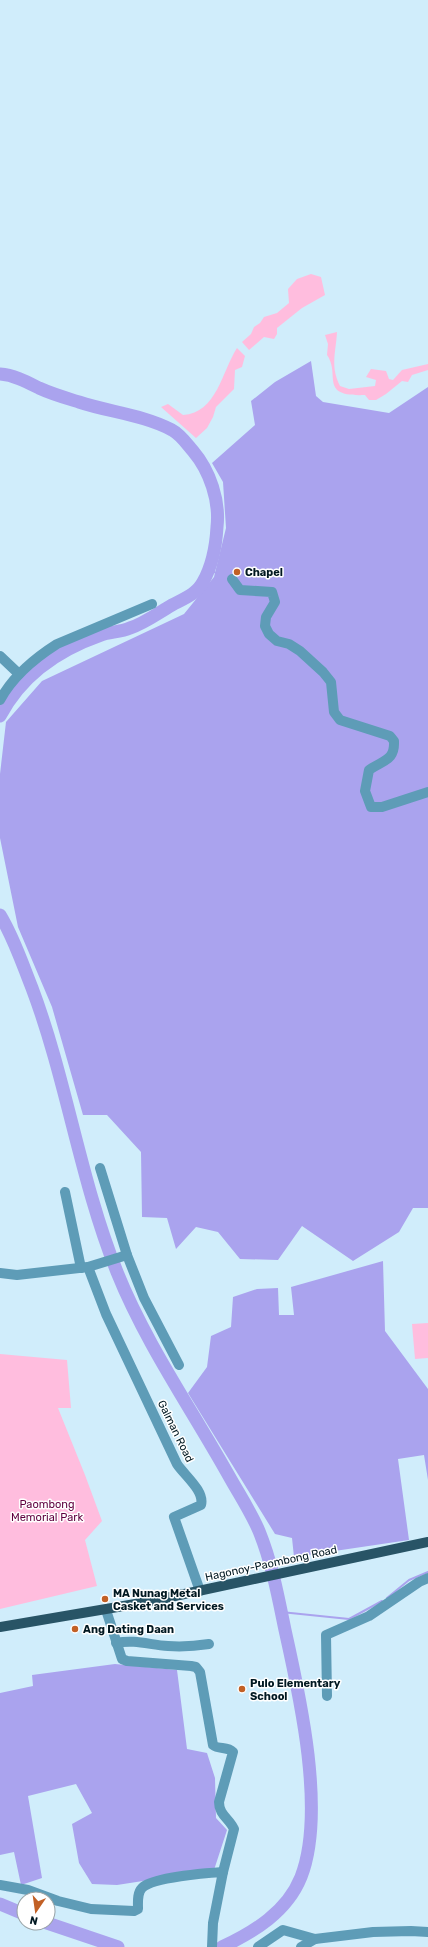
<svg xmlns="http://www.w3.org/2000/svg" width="428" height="1947" font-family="Rubik,sans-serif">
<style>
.green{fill:#ffbdde}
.water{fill:#aaa3ee}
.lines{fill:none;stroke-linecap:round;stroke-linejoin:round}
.stream{stroke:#aaa3ee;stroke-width:2}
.river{stroke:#aaa3ee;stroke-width:13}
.minor{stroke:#5e9cb7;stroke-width:10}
.major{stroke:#285466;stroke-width:10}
.poi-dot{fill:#c26025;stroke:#fff;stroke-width:1.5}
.labels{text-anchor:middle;stroke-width:3;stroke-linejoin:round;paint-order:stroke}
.poi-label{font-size:11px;font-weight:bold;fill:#011821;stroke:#fff;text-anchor:start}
.street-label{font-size:11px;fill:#011821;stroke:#fff}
.park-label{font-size:11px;fill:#5f003f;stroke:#fff}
</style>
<rect width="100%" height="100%" fill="#d0edfb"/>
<g class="green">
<path d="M311,274L321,277L325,295L302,308L277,328V334L274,339L264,337L249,350L242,342L251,334L254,327L260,323L264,317L277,313L289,303L288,289L297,279Z"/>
<path d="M337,332C336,352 330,366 340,386L349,389L375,386L376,380L366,377L371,369L386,371L389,379L393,380L402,370L428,364V370L412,375L408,382L402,381L386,394L376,400H369L365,395C318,397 341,375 327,355L328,344L325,335Z"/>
<path d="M237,348L245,356L242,367L235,370L234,389L216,407L213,417L207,428L196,438L161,407L168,404L183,415C217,413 222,371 237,348Z"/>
<path d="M428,1323V1358L415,1359L412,1324Z"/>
<path d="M0,1354L67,1360L71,1408H58L85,1475L102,1521L85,1540L97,1586L0,1609Z"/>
</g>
<g class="water">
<path d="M311,361L316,396L323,402L389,413L428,387V1208H413L399,1232L353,1261L302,1226L278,1260L240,1259L218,1232L196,1227L176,1249L167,1218L142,1217L141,1152L107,1115H83L52,1007L18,927L0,838V774L6,722L42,681L184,614L214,577L226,528L223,482L212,463L255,425L251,401L275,382Z"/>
<path d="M383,1261L385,1331L428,1389V1480L424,1455L398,1459L409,1540L294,1557L292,1538L275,1534L188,1393L207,1367L211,1336L231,1327L233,1297L257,1289L278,1288L279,1315H294L291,1287Z"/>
<path d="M115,1664L177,1670L187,1749L207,1753L215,1778L216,1818L227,1830L214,1870L117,1885L92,1884L79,1863L72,1824L92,1813L76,1784L28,1796L42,1878L21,1885L14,1852L0,1855V1693L33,1686L32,1675Z"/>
</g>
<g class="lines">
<g class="stream">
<path d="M209,569L216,573"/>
<path d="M387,1598L409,1580L428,1572"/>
<path d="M281,1612L349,1619L382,1601"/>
</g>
<g class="river">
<path d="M0,374C14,375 27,382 39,388C52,394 66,398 79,402C109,412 144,415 172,430C180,434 187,444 193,451C210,471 220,501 217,527C216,545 212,566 203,582C197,594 183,599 172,605C158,613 145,623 130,628C121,632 110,632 101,635C58,650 21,676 0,716"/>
<path d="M0,915C14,938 22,963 32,988C67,1081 80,1180 117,1272C146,1344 191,1408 229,1476C239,1494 251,1512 259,1531C272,1563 278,1596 285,1630C300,1697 326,1813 301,1877C287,1912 254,1932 222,1947"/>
<path d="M0,1904L24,1914"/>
<path d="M47,1923L118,1947"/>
</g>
<g class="minor">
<path d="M232,579L240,590L272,592L275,602L266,617L265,626L269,634L277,641L289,644L300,651L323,672L331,682L334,712L340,720L390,736L394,741C395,761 383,760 369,770L365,791L371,807H382L428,792"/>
<path d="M0,656L19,674"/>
<path d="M0,700C13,676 35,658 57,644L152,604"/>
<path d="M100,1168L127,1255L144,1298L179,1365"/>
<path d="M65,1192L81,1268"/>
<path d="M88,1267L106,1314L177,1464C184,1475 205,1491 201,1505L174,1517L200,1591"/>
<path d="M0,1273L17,1275L88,1267L127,1255"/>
<path d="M106,1610L122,1659L127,1661L191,1666L196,1667L200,1672L213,1745C219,1750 227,1746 233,1752L219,1802C219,1815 229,1818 234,1829L223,1872"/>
<path d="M116,1643C135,1639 150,1645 168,1646C182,1647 196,1646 209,1644"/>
<path d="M327,1696L326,1635L369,1616L419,1582L428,1578"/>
<path d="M0,1885L28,1890L58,1901L91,1909L134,1911L138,1909C138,1902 137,1893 142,1888C152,1877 208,1873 223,1872L213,1923L212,1947"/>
<path d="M258,1947L283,1930L315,1939L373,1932L411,1931L428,1932"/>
<path d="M301,1947L315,1939"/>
</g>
<path class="major" d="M0,1627L147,1602L428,1542"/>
</g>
<g class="poi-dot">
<circle cx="237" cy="572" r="4"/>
<circle cx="105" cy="1599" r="4"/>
<circle cx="75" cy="1629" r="4"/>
<circle cx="242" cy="1689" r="4"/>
</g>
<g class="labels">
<g class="poi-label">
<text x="245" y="576">Chapel</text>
<text x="113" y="1597">MA Nunag Metal<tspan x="113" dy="13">Casket and Services</tspan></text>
<text x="83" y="1633">Ang Dating Daan</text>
<text x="250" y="1687">Pulo Elementary<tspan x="250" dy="13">School</tspan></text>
</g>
<g class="street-label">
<text transform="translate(176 1431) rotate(64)" y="4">Galman Road</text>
<text transform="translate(271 1563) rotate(-12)" y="4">Hagonoy-Paombong Road</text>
</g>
<g class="park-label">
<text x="47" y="1508">Paombong<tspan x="47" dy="13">Memorial Park</tspan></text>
</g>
</g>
<g transform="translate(36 1911) rotate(193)"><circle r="19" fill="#ffffff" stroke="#99a3a6"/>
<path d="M0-3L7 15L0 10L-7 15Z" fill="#c26025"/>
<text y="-6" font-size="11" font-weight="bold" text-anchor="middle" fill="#011821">N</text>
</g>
</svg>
